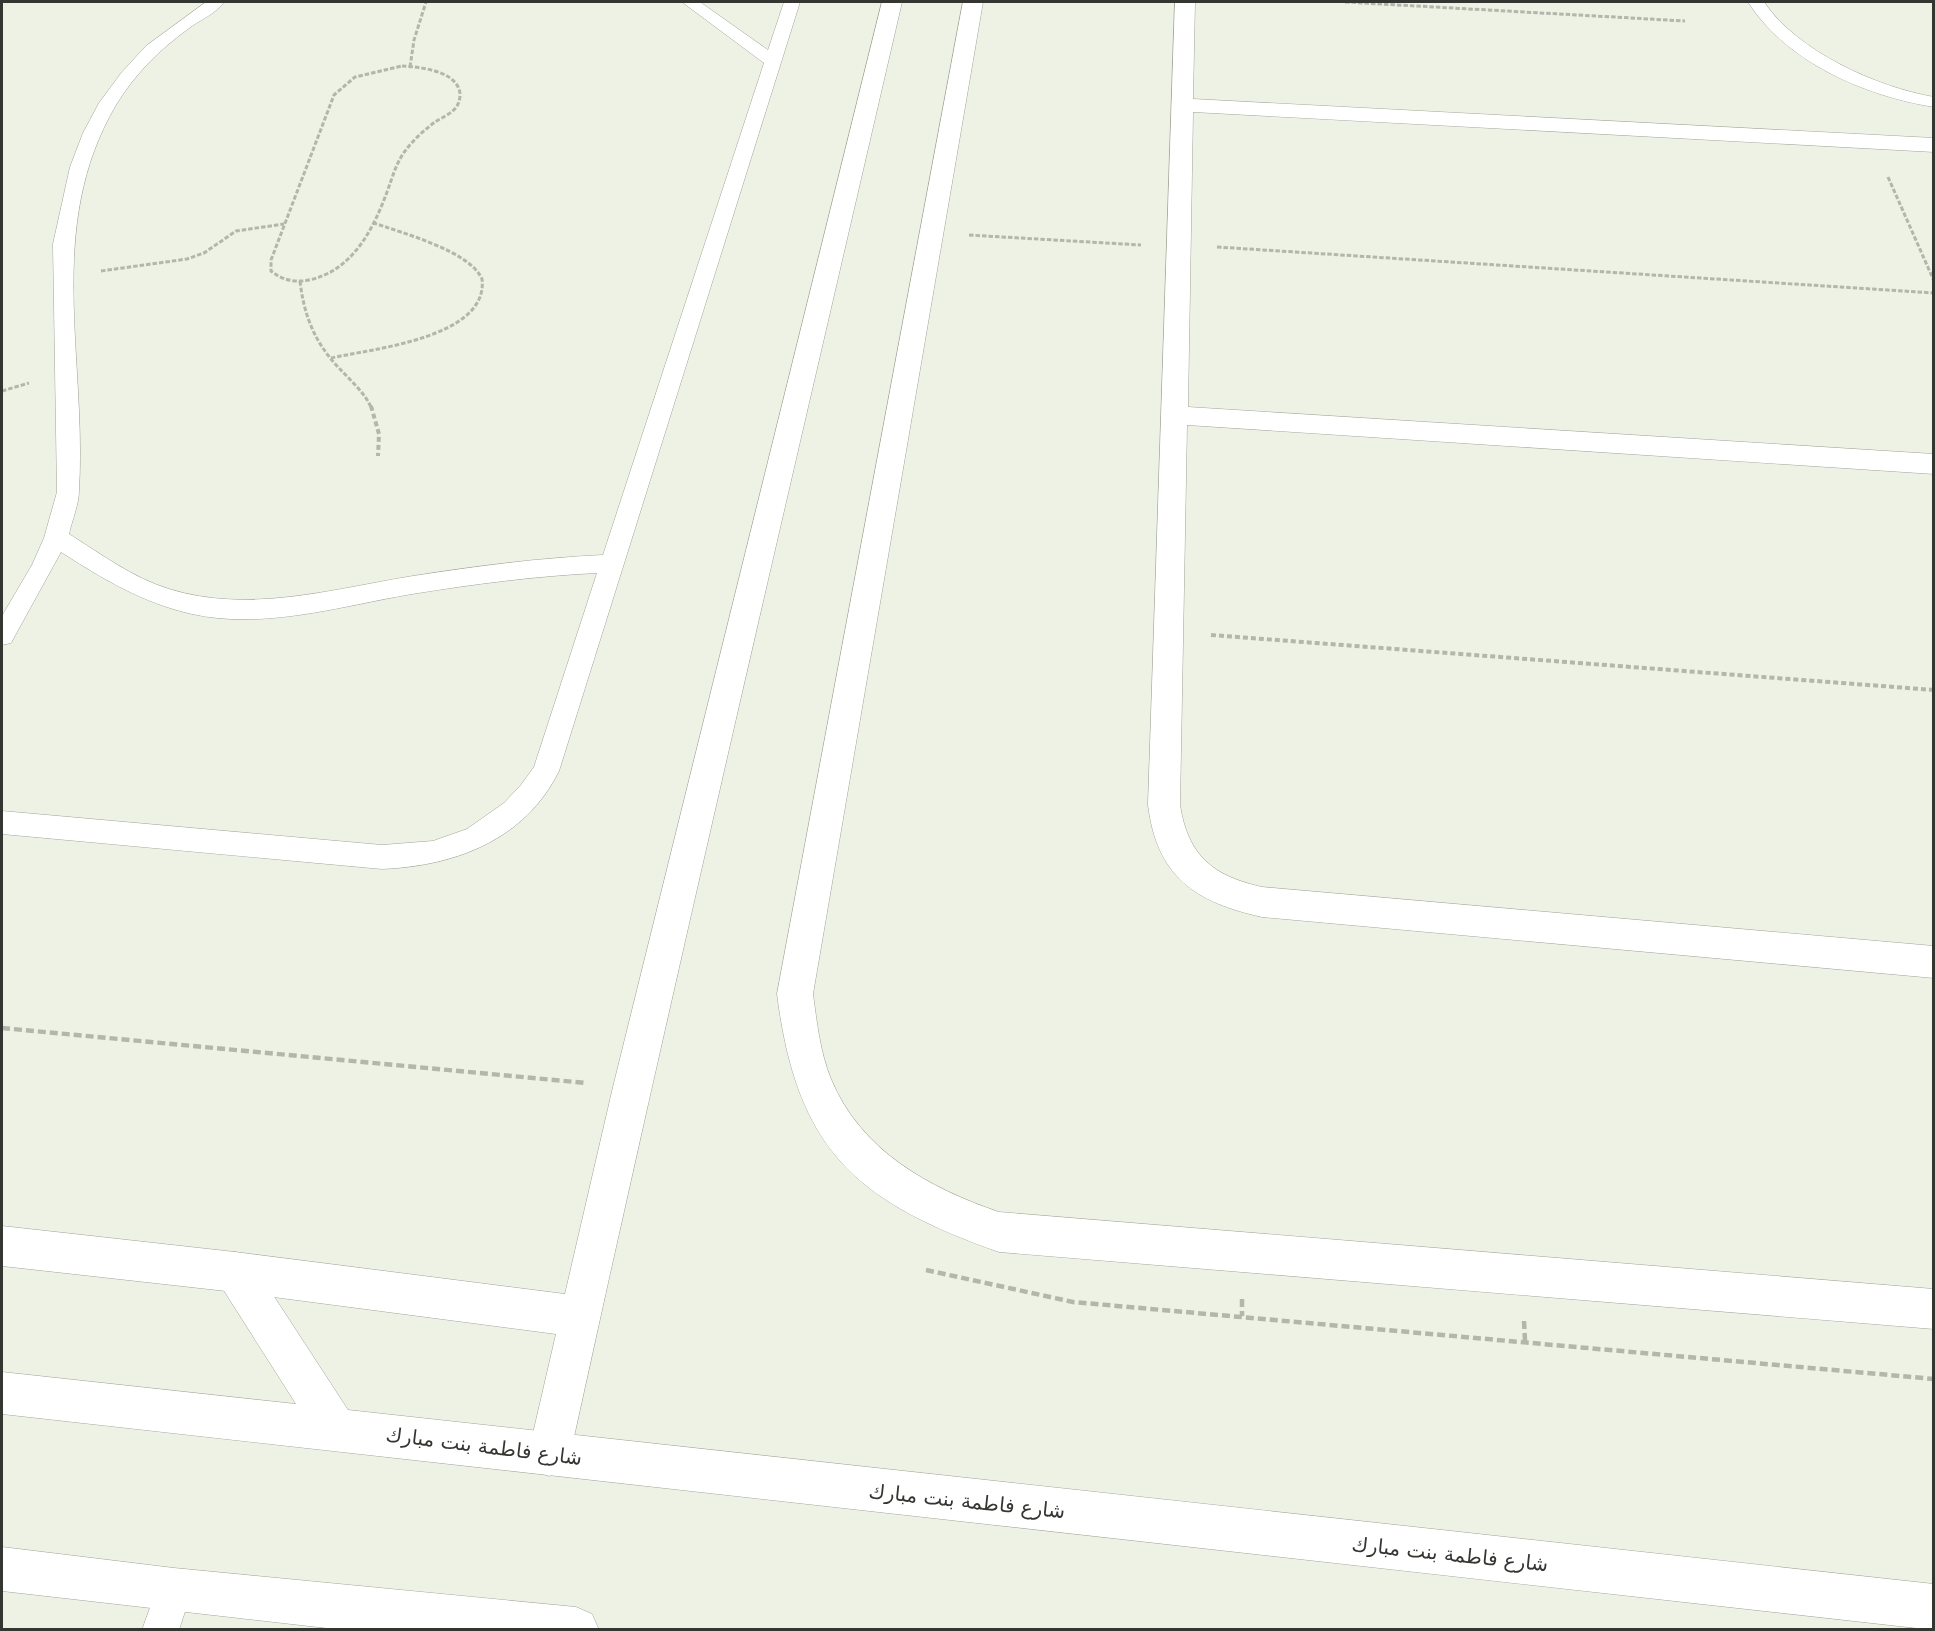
<svg xmlns="http://www.w3.org/2000/svg" width="1935" height="1631" font-family="'DejaVu Sans',Cairo,sans-serif">
<style>
.lines{fill:none;stroke-linecap:round;stroke-linejoin:round}
.service-casing{stroke:#a0a497;stroke-width:1}
.minor-casing{stroke:#a0a497;stroke-width:1}
.tertiary-casing{stroke:#a0a497;stroke-width:1}
.path-far2{stroke:#b3b6ab;stroke-width:3;stroke-dasharray:4.5 2;stroke-linecap:butt}
.path-far1{stroke:#b3b6ab;stroke-width:4;stroke-dasharray:5 3;stroke-linecap:butt}
.path{stroke:#b3b6ab;stroke-width:4.5;stroke-dasharray:8 4;stroke-linecap:butt}
.service{fill:#fff;fill-rule:evenodd}
.minor{fill:#fff;fill-rule:evenodd}
.tertiary{fill:#fff;fill-rule:evenodd}
.labels{text-anchor:middle;stroke-width:4.5;stroke-linejoin:round;paint-order:stroke}
.near-street-label{font-size:20px;fill:#343631;stroke:#fff}
</style>
<rect width="100%" height="100%" fill="#eef2e4"/>
<g class="lines">
<defs>
<g id="service">
<path d="M206,2H224C216,14 199,20 188,29C160,49 134,75 116,105C44,227 87,358 79,490C79,505 72,520 69,534C101,554 133,578 169,589C249,614 333,589 413,576C476,566 540,558 603,555L764,63L682,2H700L768,50L784,2H800L559,771C525,840 455,866 382,869L2,834V811L382,845L433,841L467,829L504,803L521,785L534,767L597,573C536,576 474,584 412,594C341,606 264,630 192,614C143,603 103,579 61,552L11,643L2,645V616L32,565L44,538L57,492L53,244L70,167L83,133L99,103L122,72L146,46Z"/>
<path d="M1748,2H1764C1797,51 1876,87 1934,97V107C1865,96 1786,62 1748,2Z"/>
<path d="M174,1572L187,1577L192,1590L179,1630H142L161,1577Z"/>
</g>
<g id="minor">
<path d="M882,2H902C790,486 676,971 570,1455L564,1470L549,1476L534,1470L528,1455L556,1334L235,1292L2,1266V1226L235,1252L565,1294L613,1087Z"/>
<path d="M963,2H983L813,994C817,1023 820,1052 831,1079C861,1151 929,1188 999,1212L1934,1289V1329L999,1252C855,1201 797,1150 777,994Z"/>
<path d="M1175,2H1195L1193,99L1934,138V152L1193,112L1188,407L1934,454V474L1187,425L1180,805C1188,856 1213,876 1262,887L1934,946V978L1262,917C1195,902 1157,877 1148,805Z"/>
</g>
<g id="tertiary">
<path d="M235,1252L249,1258L348,1410L1934,1584V1630L2,1414V1372L296,1404L221,1286L215,1272L221,1258Z"/>
<path d="M2,1547L174,1568L576,1607L592,1614L599,1630H344L2,1591Z"/>
</g>
</defs>
<use href="#service" class="service-casing"/>
<use href="#minor" class="minor-casing"/>
<use href="#tertiary" class="tertiary-casing"/>
<g class="path-far2">
<path d="M1345,2L1685,21"/>
<path d="M402,66C419,67 452,70 459,89C461,94 460,101 457,106C453,113 441,118 435,122C423,131 411,142 403,154C395,166 392,179 387,192C373,230 352,271 309,280C295,283 282,280 271,271V260L334,95L355,77Z"/>
<path d="M410,67L414,40L426,2"/>
<path d="M1888,177L1934,281"/>
<path d="M969,235L1141,245"/>
<path d="M1217,247L1934,293"/>
<path d="M101,271L187,259L204,253L236,231L284,224"/>
<path d="M300,281C304,316 315,343 339,368C350,380 364,392 371,407"/>
<path d="M331,358C371,349 489,338 482,279C470,251 402,233 374,223"/>
<path d="M2,391L29,383"/>
</g>
<g class="path-far1">
<path d="M371,406L379,434L378,456"/>
<path d="M1211,635L1934,690"/>
</g>
<g class="path">
<path d="M2,1028L586,1083"/>
<path d="M926,1270L1073,1302L1934,1379"/>
<path d="M1242,1299V1316"/>
<path d="M1524,1321L1525,1341"/>
</g>
<use href="#service" class="service"/>
<use href="#minor" class="minor"/>
<use href="#tertiary" class="tertiary"/>
</g>
<g class="labels">
<g class="near-street-label">
<text transform="translate(484 1446) rotate(7)" y="7">شارع فاطمة بنت مبارك</text>
<text transform="translate(967 1501) rotate(6)" y="7">شارع فاطمة بنت مبارك</text>
<text transform="translate(1450 1554) rotate(6)" y="7">شارع فاطمة بنت مبارك</text>
</g>
</g>
<rect width="1935" height="1631" fill="none" stroke="#343631" stroke-width="6"/>
</svg>
